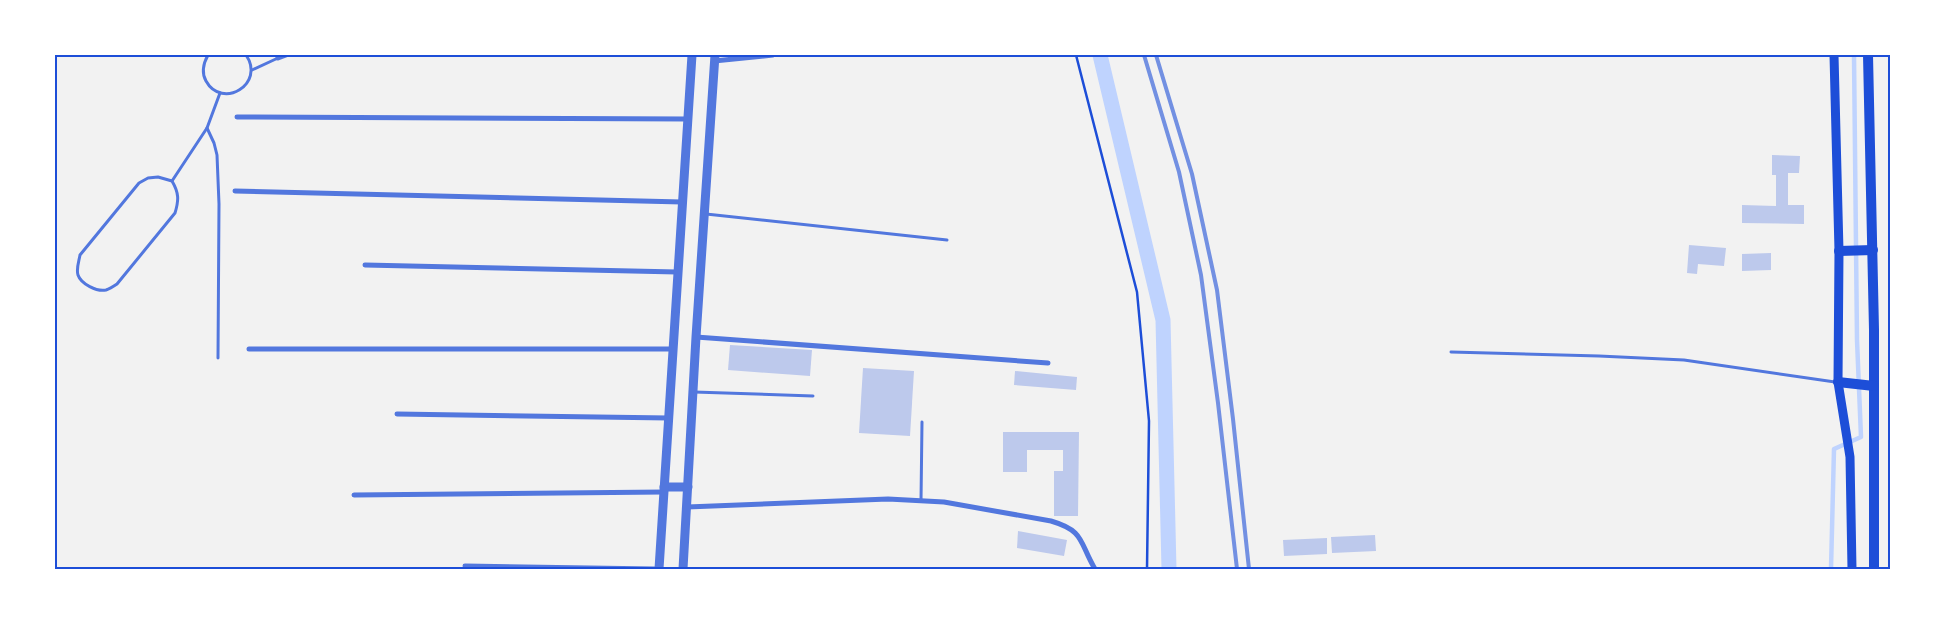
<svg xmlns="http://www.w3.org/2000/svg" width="1945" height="624" font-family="'Roboto Condensed',sans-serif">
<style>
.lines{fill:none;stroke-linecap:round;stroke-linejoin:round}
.stream{stroke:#bfd3fe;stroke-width:4.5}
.canal{stroke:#bfd3fe;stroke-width:15}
.building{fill:#bdc9ec}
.path{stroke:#1d4ed8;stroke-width:2.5}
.service{stroke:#5277de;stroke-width:3}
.minor{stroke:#5277de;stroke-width:5}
.tertiary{stroke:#5277de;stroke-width:9}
.secondary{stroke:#1d4ed8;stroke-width:9}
.primary{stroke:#1d4ed8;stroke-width:10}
.rail{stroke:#7290e2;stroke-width:4}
.neatline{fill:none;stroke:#1d4ed8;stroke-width:2}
</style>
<rect width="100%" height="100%" fill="#f2f2f2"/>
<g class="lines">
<path class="stream" d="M1831,569L1834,449L1861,437L1857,340L1854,55"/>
<path class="canal" d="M1100,55L1163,320L1169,569"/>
</g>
<g class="building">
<path d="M1772,155L1800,156L1799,173H1788V205H1804V224L1742,223V205L1776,206V175H1772Z"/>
<path d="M1689,245L1726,248L1724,266L1698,264L1697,274L1687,273Z"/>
<path d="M1771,253V270L1742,271V254Z"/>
<path d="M730,345L812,350L810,376L728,370Z"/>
<path d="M863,368L914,371L910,436L859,433Z"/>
<path d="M1015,371L1077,377L1076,390L1014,385Z"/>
<path d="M1003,432H1079L1078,516H1054V471H1063V450H1027V472H1003Z"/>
<path d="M1018,531L1067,540L1064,556L1017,548Z"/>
<path d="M1375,535L1376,551L1332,553L1331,537Z"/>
<path d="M1327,538V554L1284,556L1283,540Z"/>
</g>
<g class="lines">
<path class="path" d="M1076,55L1137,292L1149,421L1147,569"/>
<g class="service">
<path d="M208,55C203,64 201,72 206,81C222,110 266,84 246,55"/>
<path d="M252,70L278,58"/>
<path d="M207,128L214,143L217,155L219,204L218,358"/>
<path d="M158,177L172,181C179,193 179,200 175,213L117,284C114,286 109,289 106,290C97,292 81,284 78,275C76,269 79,261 80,255L139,183L148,178Z"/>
<path d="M172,181L207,128L220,93"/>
<path d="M706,214L947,240"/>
<path d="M1451,352L1599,356L1684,360L1835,382"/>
<path d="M694,392L813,396"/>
<path d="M921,501L922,422"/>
</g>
<g class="minor">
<path d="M278,58L286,55"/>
<path d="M714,61L773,55"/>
<path d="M237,117L687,119"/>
<path d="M235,191L682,202"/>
<path d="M365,265L677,272"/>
<path d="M696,337L1048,363"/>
<path d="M249,349H673"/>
<path d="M397,414L669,418"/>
<path d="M354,495L664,492"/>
<path d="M687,507L888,499L944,502L1051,521C1085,531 1079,542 1095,569"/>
<path d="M465,566L655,569"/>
</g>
<g class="tertiary">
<path d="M664,487H688"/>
<path d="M659,569L692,55"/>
<path d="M683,569L696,337L715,55"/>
</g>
<path class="secondary" d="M1834,55L1839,251L1838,382L1850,457L1852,569"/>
<g class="primary">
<path d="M1868,55L1874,330V569"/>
<path d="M1839,251L1873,250"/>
<path d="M1838,382L1874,386"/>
</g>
<g class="rail">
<path d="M1144,55L1179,172L1201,275L1218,403L1237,569"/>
<path d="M1156,55L1192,174L1217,290L1233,419L1249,569"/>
</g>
</g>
<rect width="1945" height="624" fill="none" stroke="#ffffff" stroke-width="112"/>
<rect x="56" y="56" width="1833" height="512" class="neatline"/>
</svg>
